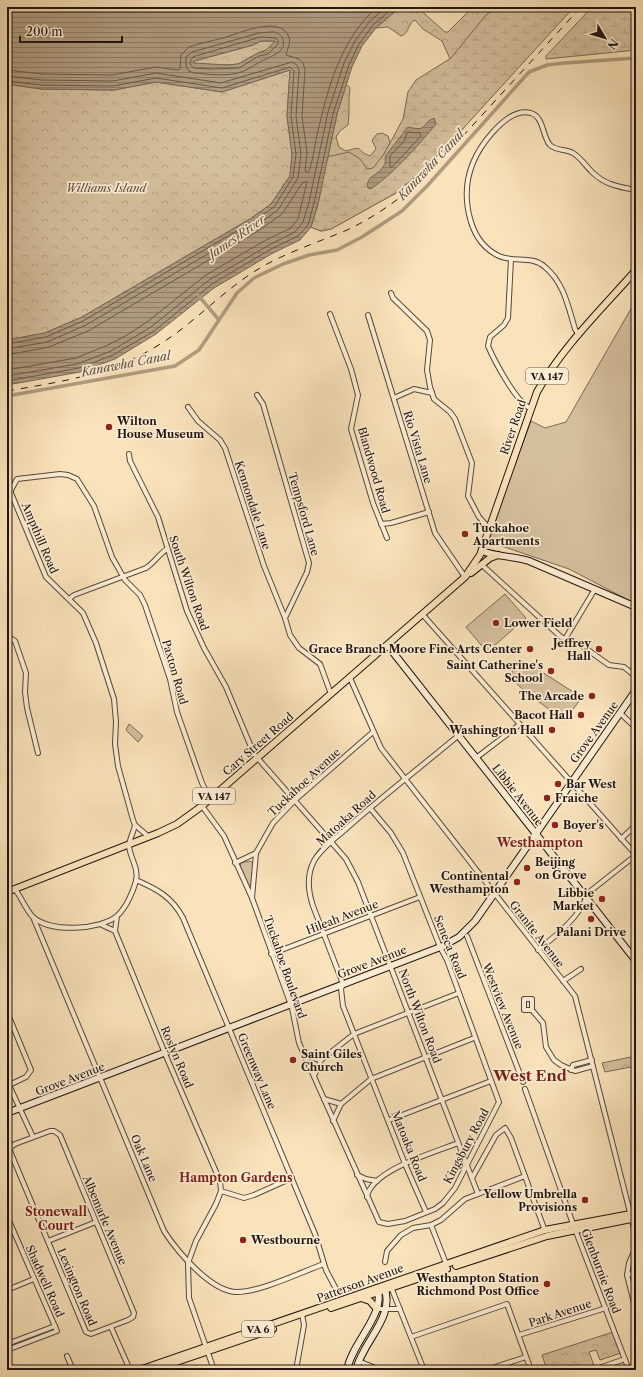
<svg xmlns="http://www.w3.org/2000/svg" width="643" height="1377" font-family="'Libre Caslon Text',serif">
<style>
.grass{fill:#d5c09e;stroke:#7b6a57}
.forest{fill:url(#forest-crowns);stroke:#7b6a57}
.wetland{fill:url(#wetland-marsh);stroke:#7b6a57}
.water{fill:url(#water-rules);stroke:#776754;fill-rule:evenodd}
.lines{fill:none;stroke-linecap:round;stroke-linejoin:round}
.shore{stroke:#685948;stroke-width:1}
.canal{stroke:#b09d81;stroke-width:3.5}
.street-casing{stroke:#57483b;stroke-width:6}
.secondary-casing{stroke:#211510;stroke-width:8}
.primary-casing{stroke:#211510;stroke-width:8}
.street{stroke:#fcedd3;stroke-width:4}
.secondary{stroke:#fcedd3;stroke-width:6}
.primary{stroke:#fae3bb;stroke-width:6}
.rail{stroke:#211510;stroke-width:1;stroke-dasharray:7 7;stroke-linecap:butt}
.poi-dot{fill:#8f2418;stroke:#fcedd3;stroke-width:1.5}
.labels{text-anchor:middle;stroke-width:3.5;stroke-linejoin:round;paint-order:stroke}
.shield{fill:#fcedd3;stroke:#63564a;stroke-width:1}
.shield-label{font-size:10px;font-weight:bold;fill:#211510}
.park-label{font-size:11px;font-style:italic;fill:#605142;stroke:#fcedd3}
.poi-label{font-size:11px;font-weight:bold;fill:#211510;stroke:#fcedd3;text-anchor:end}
.street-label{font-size:11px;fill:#211510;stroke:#fcedd3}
.water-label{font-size:12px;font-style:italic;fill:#615243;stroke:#fcedd3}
.neighbourhood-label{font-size:12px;font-weight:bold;fill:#7a1f14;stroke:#fcedd3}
.district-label{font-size:15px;font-weight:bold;fill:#7a1f14;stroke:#fcedd3}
</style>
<defs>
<pattern id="forest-crowns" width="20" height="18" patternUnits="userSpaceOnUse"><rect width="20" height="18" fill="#d5c09e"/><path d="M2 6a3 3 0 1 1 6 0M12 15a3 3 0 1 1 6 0" fill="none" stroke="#b7a487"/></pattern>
<pattern id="wetland-marsh" width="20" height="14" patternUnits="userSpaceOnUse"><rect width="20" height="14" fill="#d5c09e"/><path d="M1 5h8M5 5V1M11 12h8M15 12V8" fill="none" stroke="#b7a487"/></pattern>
<pattern id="water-rules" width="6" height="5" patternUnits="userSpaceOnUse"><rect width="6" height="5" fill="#b09d81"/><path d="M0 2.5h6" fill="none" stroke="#8f7f68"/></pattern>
</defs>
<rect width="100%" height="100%" fill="#fae3bb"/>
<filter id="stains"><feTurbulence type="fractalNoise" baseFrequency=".005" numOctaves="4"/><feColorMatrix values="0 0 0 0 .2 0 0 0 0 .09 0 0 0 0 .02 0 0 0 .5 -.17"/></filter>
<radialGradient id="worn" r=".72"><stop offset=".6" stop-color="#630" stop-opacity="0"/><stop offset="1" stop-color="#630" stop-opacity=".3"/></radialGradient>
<g class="grass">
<path d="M636,300V604L569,569L487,541L531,421L545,428L566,422Z"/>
<path d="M505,594L526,618L487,652L466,627Z"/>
<path d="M521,661L531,665L578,695L579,701L567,718H562C554,713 512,684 511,676C511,671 518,663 521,661Z"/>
<path d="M129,724L143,736L138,742L126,730Z"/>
<path d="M250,861L253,863L251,887L249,888L240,866L241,863Z"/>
</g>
<g class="forest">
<path d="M400,7H417L445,32H448L473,7H496L498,10L572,7L448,145L396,193L331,229L321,231L311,227L318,204L337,114L346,84L350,88C348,101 350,113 348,125L340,131L336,137L339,147L346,151C366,145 354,150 370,156L376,149L372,140L377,134L382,133L388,136L390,143L384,154L345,212L451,61L442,41L423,29L415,20C407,24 410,33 401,36L388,27L376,28Z"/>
<path d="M261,41H276L266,50L258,53L238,64L227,65L194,64V61L198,60L253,45Z"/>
<path d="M290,70L287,116L292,154L290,176L271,204L250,219L82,317L45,333L7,340V84L41,89L114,90L156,82L222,92Z"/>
<path d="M636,1056V1066L605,1072L602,1063Z"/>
<path d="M613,1332L621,1353L600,1360L596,1350L589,1352L595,1368L589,1370H547L542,1355Z"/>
</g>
<g class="wetland">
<path d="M506,7H574L448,145L420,173L396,193L331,229L321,231L311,227L318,204L327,157L349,152L360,159L367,169L373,168L384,154L403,119L408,92L416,80L451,58L486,15L493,10Z"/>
<path d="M592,7H636V50L546,59V56Z"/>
</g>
<g class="water">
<path d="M7,7H400L376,28L362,46L352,67L337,114L318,204L311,227L300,240L273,253L214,288L156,334L115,359L80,372L7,385V340L45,333L82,317L250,219L271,204L290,176L292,154L287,116L290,70L222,92L156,82L114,90L41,89L7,84ZM261,41H275L266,50L258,53L238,64L227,65L194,63V61L198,60L253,45Z"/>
<path d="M434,118L436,124C416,148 396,171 371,189L368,188L367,184L370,178L380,171L385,164L386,155L408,127C429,132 420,124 434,118Z"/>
</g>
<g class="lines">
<g class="shore">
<path d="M274,32C278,33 282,35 283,40C287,53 268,57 260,62C254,65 248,70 241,72C226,77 209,74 194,73L189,71L186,66V57L192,52L259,33Z"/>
<path d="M261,37L275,38L278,40V44L268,54L259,56L239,68L211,69L194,68L190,64L191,60L193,57Z"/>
<path d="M7,70L42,74L112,75L156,67L178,70L180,69L181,55L189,47C200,43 212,41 223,38C238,34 280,14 289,37C291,44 287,49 286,55L299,59L303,63L305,70L302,116L307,153L305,171L308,173C312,166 315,144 317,135C328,88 340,40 377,7"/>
<path d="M7,76L42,80L113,81L156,73L221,83L292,62L297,65L299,71L296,116L301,154L298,178L278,210L254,227L86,325L47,342L7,349"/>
<path d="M7,81L41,85L113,86L156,78L222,88L290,67L294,71L291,116L296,154L293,177L274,207L252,222L83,321L46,337L7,344"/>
<path d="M408,132L420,133L421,136L392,167H390V156L404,141Z"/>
<path d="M7,355L49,347L88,331L258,231L282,214L303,182H307L298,219L291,228L266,240L206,275L147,322L127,335L108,345L76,358L7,370"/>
<path d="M7,376L77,364L111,351L151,327L209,280L269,245L295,232L303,222L309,202L328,112L344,63L355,41L369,22L386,7"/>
<path d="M7,381L79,368L113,355L154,331L212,284L271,249L298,236L308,225L314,203L333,114L349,65L359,44L373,25L394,7"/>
</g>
<g class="canal">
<path d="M198,295L219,320"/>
<path d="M7,396L175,366L199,350L237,293L254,278L283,264L309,255L337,250L362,237L402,211L428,185L529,72L547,65L565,63L636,58"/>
</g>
<defs>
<g id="street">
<path d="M511,259L508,318L504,325L490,337L488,346C494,360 516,402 530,408"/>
<path d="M391,293L393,298L427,331L430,340L427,370L430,387L434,399L450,412L455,419L472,463L468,496L479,517L490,529"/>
<path d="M330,314L351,369L358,395L351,429L373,503L387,538"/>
<path d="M368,315L435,533L465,577"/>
<path d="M579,335L575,329C568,306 564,283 545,267C532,255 514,263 499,256C484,249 476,238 471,222C461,189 469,159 492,133C501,123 515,109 531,113C544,117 542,136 550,145C556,151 566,149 573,153C580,157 586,166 592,172C605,185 619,187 636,190"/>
<path d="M257,395L263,404L309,563L307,572L285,618L290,635L299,648L320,664L331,694"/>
<path d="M394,398L414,389L432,393"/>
<path d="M188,407L198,421L220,440L225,448L264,566L285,618"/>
<path d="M129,454L130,461L158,517L187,611L204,648L226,687L254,754L346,859L358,882L478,1194"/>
<path d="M381,524L391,523L429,512"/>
<path d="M482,565L561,637L581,645L609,665L624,667L636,677"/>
<path d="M69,599L74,595L146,568C154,563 159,554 167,549"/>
<path d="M423,615L636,855"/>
<path d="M7,636L15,641L26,673L25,692L27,708L38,753"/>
<path d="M565,639L595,589"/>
<path d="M350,678L381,748L575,996L636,1236"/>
<path d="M620,713L636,728"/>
<path d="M476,758L519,725"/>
<path d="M202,806L224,836L252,898L292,1008L299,1043L379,1222L388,1224L405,1221L435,1209L443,1203L455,1188L499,1102L447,960L440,947L403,853L391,833L370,808"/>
<path d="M149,837L135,825L133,820L118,766L115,744L116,722L114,699L96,643L83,613L46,577L11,493V490L17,479L60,474L68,475L77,479L94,506L112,557L125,580L140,595L145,605L170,679L177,712L202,783L210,799"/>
<path d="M621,839L636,825"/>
<path d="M235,863L256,853"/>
<path d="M136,880C157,889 172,897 183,918L315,1234L326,1270L336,1289"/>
<path d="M15,889C21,897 26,910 33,917C50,933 100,930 117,916C126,908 133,892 136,881C139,868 130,858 129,846C129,840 134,831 135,825"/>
<path d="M252,898L256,853L273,823L295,800L373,732"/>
<path d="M117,916L115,931L166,1056L220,1181L221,1191"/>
<path d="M33,917L164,1231C177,1251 211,1292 237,1292C261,1292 301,1272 324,1264"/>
<path d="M102,925L115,931"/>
<path d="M467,936L523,1082"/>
<path d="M538,950C557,935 581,916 588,893L636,855"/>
<path d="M271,954L420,897"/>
<path d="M563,981L581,969"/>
<path d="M532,1010H524V999H532V1010L543,1023L546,1047L554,1060L561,1065L575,1071L593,1066"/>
<path d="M7,1012L31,1070L26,1077L7,1086"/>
<path d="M305,1056L321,1060"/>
<path d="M571,1070L573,1065L592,1060"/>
<path d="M314,1076L321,1060L354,1034L459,993"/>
<path d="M9,1085L33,1137"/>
<path d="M525,1089L573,1224L629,1370"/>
<path d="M324,1099L341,1104"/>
<path d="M389,1120L491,1081"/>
<path d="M333,1121L341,1104L371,1079L474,1038"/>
<path d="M50,1131H54L60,1135L134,1313L133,1317L128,1320L91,1334L86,1332L10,1151L11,1147L15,1144Z"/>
<path d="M357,1175L366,1179L377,1181"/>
<path d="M472,1178L496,1135L505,1128L511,1138L545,1231"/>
<path d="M367,1197C371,1170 436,1152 458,1143"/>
<path d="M426,1212L405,1164L343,1006L341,989L343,984L313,906C308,891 306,876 314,861C321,848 337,837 348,827C384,795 422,766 459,735"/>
<path d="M7,1216L57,1331L7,1350"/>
<path d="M431,1225L447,1266"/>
<path d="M48,1241L96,1222"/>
<path d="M636,1247L629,1263L627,1275L636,1311"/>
<path d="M385,1262L387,1251L401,1235L413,1228L431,1225L441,1220L465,1199L525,1176"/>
<path d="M627,1275L636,1273"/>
<path d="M391,1287L424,1370"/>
<path d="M7,1290L34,1279"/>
<path d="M377,1309H400"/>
<path d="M111,1327L130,1370"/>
<path d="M519,1335L606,1308"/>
<path d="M411,1337L507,1304L531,1370"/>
<path d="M7,1344L55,1326"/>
<path d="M67,1356L73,1370"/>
<path d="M358,1361L381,1370"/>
<path d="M214,1370L189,1298L188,1263L196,1241L216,1204L221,1191L244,1198L254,1195L292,1178"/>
<path d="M296,1370L304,1325L302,1314"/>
<path d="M486,1370L526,1357"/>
<path d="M593,1370L625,1359"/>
</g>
<g id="secondary">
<path d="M482,551C497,557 514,556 529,561L636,607"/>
<path d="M388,646L636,961"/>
<path d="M7,1113L443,946L459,937L475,921L636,690"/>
<path d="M347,1370C352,1342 387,1313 377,1288"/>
<path d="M356,1370C363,1340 396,1318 384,1286"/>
</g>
<g id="primary">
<path d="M471,573L490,558L498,555"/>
<path d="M7,892L158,833L177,824L202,806L465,577L480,555L537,392C563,346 602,309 636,270"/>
<path d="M456,1266L547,1236L636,1218"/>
<path d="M361,1298L370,1301L377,1309"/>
<path d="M331,1308L447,1269"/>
<path d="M139,1370L545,1230L636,1213"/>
<path d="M153,1370L273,1329"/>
</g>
</defs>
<use href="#street" class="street-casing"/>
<use href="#secondary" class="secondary-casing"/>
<use href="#primary" class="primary-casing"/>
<use href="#street" class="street"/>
<use href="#secondary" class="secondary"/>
<use href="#primary" class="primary"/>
<path class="rail" d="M7,391C59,382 111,375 157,346C197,322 227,285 269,263C294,250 321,241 347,230C377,216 404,196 429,173L581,7"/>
</g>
<g class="poi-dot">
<circle cx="109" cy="427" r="4"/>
<circle cx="465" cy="534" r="4"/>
<circle cx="496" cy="623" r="4"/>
<circle cx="530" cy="649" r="4"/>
<circle cx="599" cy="649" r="4"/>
<circle cx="551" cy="671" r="4"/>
<circle cx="592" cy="696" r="4"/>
<circle cx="581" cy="715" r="4"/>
<circle cx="552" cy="730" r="4"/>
<circle cx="558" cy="784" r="4"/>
<circle cx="547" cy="798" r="4"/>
<circle cx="555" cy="825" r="4"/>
<circle cx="527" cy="868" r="4"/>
<circle cx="517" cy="882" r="4"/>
<circle cx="602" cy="899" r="4"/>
<circle cx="591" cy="919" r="4"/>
<circle cx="293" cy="1060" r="4"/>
<circle cx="585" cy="1200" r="4"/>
<circle cx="243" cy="1240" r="4"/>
<circle cx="547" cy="1284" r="4"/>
</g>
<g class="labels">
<g class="shield">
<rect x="526" y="368" width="42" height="16" rx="3"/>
<rect x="193" y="788" width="42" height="16" rx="3"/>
<rect x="242" y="1321" width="32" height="16" rx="3"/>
</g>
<g class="shield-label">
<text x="547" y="380">VA 147</text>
<text x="214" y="800">VA 147</text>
<text x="258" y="1333">VA 6</text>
</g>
<g class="park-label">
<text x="106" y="192">Williams Island</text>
</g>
<g class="poi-label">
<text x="117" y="425" text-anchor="start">Wilton<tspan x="117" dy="13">House Museum</tspan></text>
<text x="473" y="532" text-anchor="start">Tuckahoe<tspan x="473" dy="13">Apartments</tspan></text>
<text x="504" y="627" text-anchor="start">Lower Field</text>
<text x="591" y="647">Jeffrey<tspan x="591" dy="13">Hall</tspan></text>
<text x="522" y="653">Grace Branch Moore Fine Arts Center</text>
<text x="543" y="669">Saint Catherine's<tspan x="543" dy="13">School</tspan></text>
<text x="584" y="700">The Arcade</text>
<text x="573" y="719">Bacot Hall</text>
<text x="544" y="734">Washington Hall</text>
<text x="566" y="788" text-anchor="start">Bar West</text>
<text x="555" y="802" text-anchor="start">Fraiche</text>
<text x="563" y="829" text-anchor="start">Boyer's</text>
<text x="535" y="866" text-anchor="start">Beijing<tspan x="535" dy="13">on Grove</tspan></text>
<text x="509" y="880">Continental<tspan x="509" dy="13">Westhampton</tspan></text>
<text x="594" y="897">Libbie<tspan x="594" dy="13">Market</tspan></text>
<text x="591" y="936" text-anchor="middle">Palani Drive</text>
<text x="301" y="1058" text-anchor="start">Saint Giles<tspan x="301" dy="13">Church</tspan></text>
<text x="577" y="1198">Yellow Umbrella<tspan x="577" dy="13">Provisions</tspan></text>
<text x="251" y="1244" text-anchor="start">Westbourne</text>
<text x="539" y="1282">Westhampton Station<tspan x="539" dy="13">Richmond Post Office</tspan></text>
</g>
<g class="street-label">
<text transform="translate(513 427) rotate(-71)" y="4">River Road</text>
<text transform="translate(418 447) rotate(73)" y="4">Rio Vista Lane</text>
<text transform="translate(374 470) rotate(74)" y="4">Blandwood Road</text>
<text transform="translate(253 505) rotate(72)" y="4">Kennondale Lane</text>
<text transform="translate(304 514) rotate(74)" y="4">Tempsford Lane</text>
<text transform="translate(40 538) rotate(67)" y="4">Ampthill Road</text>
<text transform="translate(189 583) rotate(71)" y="4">South Wilton Road</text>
<text transform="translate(175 672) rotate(74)" y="4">Paxton Road</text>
<text transform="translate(594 732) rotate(-54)" y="4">Grove Avenue</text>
<text transform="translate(258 744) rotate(-41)" y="4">Cary Street Road</text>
<text transform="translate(304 782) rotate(-43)" y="4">Tuckahoe Avenue</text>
<text transform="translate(518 795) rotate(52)" y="4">Libbie Avenue</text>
<text transform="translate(346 818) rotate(-42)" y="4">Matoaka Road</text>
<text transform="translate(342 917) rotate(-21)" y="4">Hileah Avenue</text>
<text transform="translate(537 934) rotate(52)" y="4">Granite Avenue</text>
<text transform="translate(450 947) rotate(68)" y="4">Seneca Road</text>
<text transform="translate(372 962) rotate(-21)" y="4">Grove Avenue</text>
<text transform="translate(285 967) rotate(71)" y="4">Tuckahoe Boulevard</text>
<text transform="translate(503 1006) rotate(68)" y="4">Westview Avenue</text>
<text transform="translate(420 1016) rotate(69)" y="4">North Wilton Road</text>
<text transform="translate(177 1057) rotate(67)" y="4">Roslyn Road</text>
<text transform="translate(257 1071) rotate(67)" y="4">Greenway Lane</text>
<text transform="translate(70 1079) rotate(-21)" y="4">Grove Avenue</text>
<text transform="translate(409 1146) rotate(68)" y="4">Matoaka Road</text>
<text transform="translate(466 1146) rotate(-62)" y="4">Kingsbury Road</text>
<text transform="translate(144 1158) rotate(67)" y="4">Oak Lane</text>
<text transform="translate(105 1220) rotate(67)" y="4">Albemarle Avenue</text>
<text transform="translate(601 1271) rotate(69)" y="4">Glenburnie Road</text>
<text transform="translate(45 1281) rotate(66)" y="4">Shadwell Road</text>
<text transform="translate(360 1283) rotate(-20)" y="4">Patterson Avenue</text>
<text transform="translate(77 1287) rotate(67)" y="4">Lexington Road</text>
<text transform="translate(560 1313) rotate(-18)" y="4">Park Avenue</text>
</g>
<g class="water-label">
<text transform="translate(431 165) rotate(-47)" y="4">Kanawha Canal</text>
<text transform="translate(237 237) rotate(-35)" y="4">James River</text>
<text transform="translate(126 364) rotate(-11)" y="4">Kanawha Canal</text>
</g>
<g class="neighbourhood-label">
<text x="540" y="847">Westhampton</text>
<text x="236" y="1182">Hampton Gardens</text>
<text x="56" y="1216">Stonewall<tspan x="56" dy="14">Court</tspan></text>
</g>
<g class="district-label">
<text x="530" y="1081">West End</text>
</g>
</g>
<rect width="643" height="1377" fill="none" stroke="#fae3bb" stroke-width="24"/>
<rect x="8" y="8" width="627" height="1361" fill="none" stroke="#211510" stroke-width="2"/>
<rect x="12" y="12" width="619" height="1353" fill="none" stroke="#211510"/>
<g transform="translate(605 38) rotate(128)" stroke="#fcedd3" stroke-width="3" paint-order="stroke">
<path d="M0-3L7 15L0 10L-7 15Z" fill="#211510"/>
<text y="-6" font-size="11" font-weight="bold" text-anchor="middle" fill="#211510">N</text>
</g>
<path d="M20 36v6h102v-6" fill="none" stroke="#211510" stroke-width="2"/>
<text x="26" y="36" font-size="12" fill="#211510" stroke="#fcedd3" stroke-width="3" paint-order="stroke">200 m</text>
<rect width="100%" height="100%" filter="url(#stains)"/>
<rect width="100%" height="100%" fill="url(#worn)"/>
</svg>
